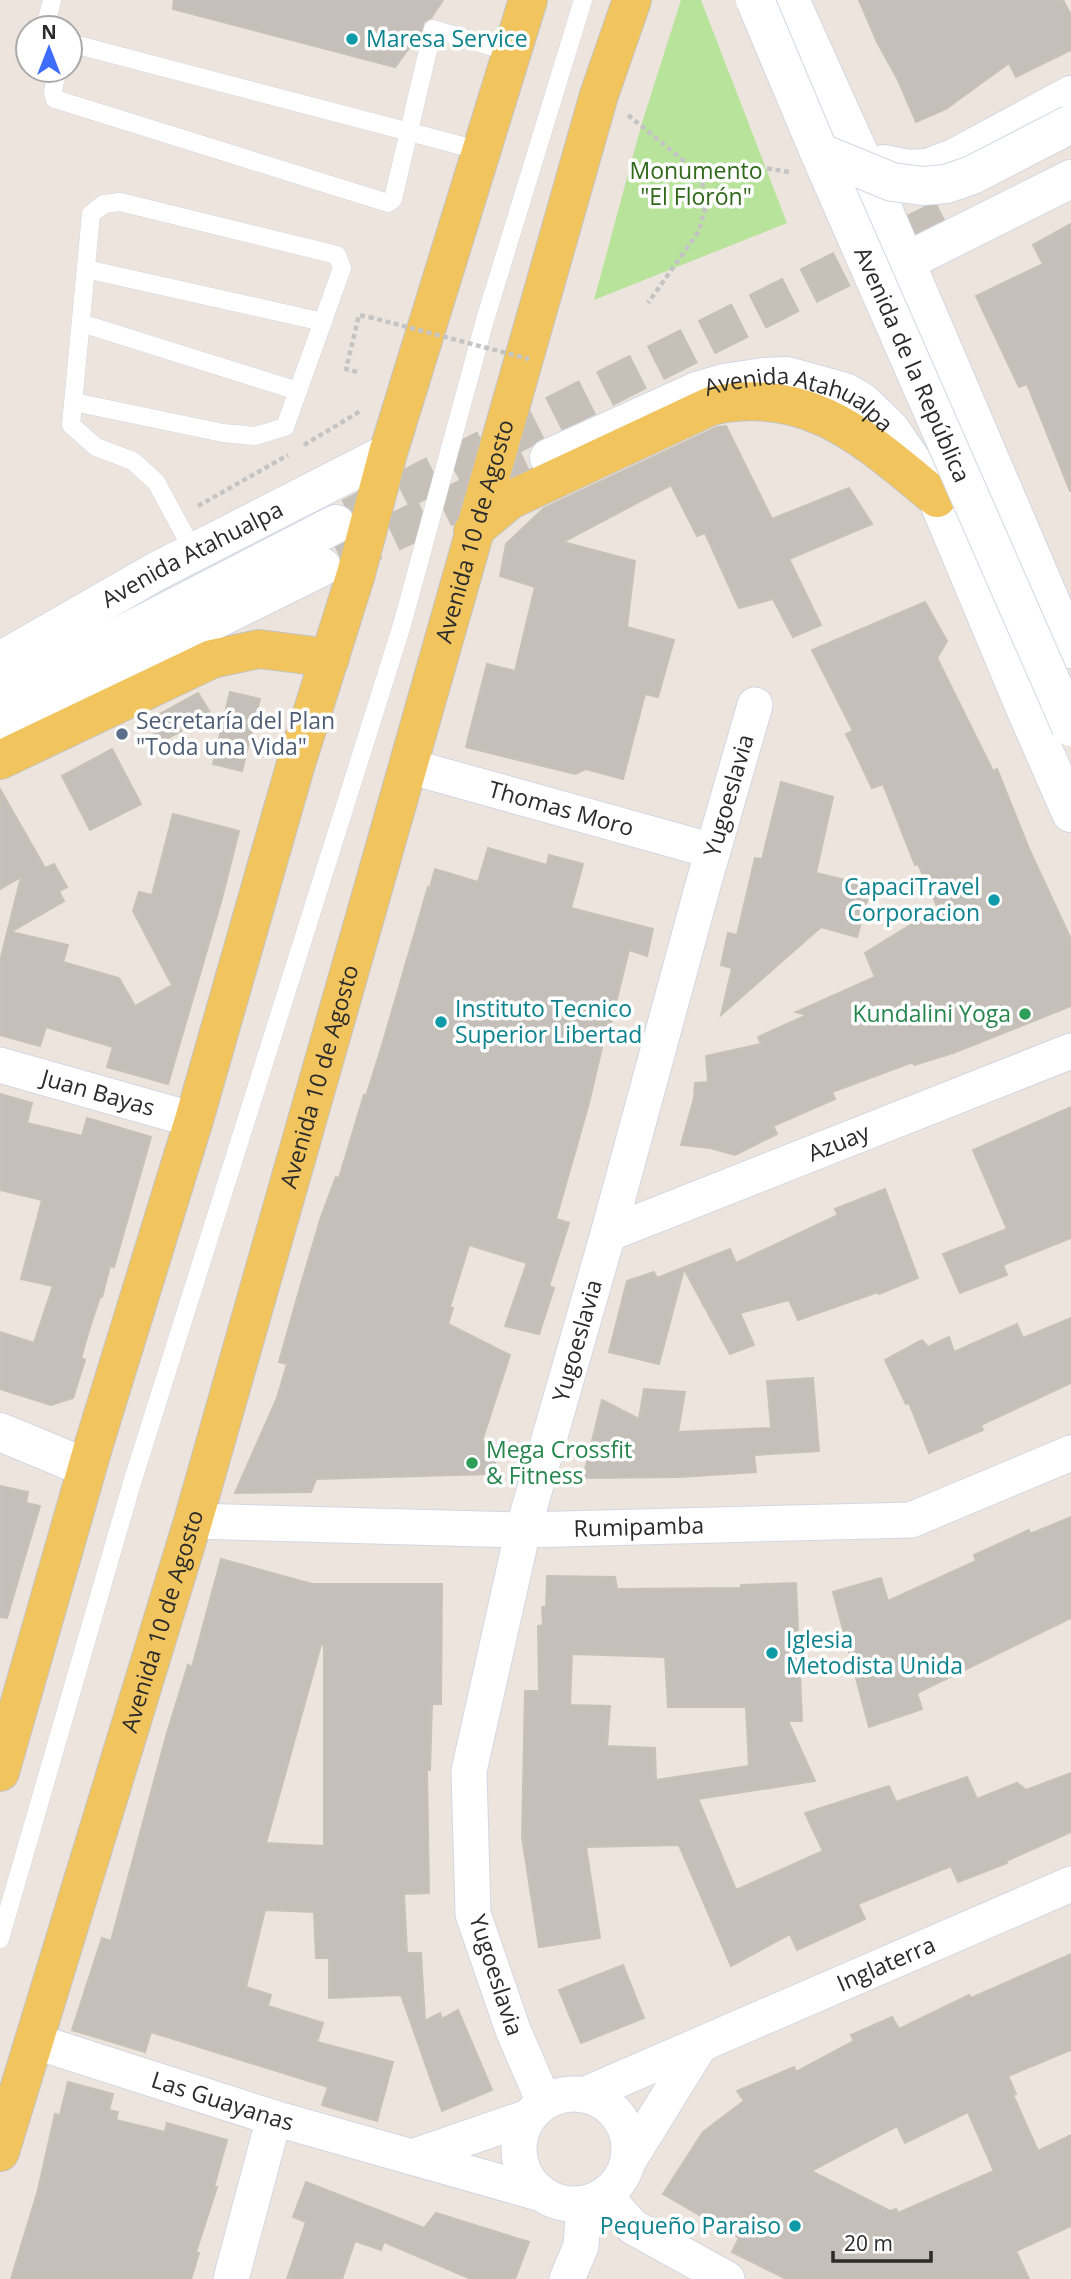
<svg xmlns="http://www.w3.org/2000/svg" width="1071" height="2279" font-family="'Open Sans',sans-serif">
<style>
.green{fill:#b8e39a}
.building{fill:#c5bfba;stroke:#c8c1b7;stroke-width:2;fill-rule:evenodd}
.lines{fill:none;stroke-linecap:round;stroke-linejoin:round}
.secondary-tunnel{stroke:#c6c0b9;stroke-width:38;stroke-dasharray:38 19;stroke-linecap:butt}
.lane-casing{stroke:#d2d7e4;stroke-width:19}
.street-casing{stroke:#d2d7e4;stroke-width:37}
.secondary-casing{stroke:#d2d7e4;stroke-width:40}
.primary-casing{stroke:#c4c4c4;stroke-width:40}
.path{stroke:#c4c4c4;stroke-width:4.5;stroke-dasharray:5 3.5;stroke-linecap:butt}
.lane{stroke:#fff;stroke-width:18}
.street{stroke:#fff;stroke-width:35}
.secondary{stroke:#fff;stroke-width:38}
.primary{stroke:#f1c45e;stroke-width:38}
.secondary-bridge-casing{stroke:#d2d7e4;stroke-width:40;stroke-linecap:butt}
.path-bridge{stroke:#c4c4c4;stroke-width:4.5;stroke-dasharray:5 3.5;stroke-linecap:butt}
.secondary-bridge{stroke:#fff;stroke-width:38}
.culture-dot{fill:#0f9aa8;stroke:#fff;stroke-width:2.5}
.service-dot{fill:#5c6f8a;stroke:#fff;stroke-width:2.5}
.leisure-dot{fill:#2e9e5b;stroke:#fff;stroke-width:2.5}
.labels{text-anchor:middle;stroke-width:7;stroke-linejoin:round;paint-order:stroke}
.culture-label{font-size:23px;fill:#0d838f;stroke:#fff;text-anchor:start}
.park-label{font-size:23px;fill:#30691a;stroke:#fff}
.street-label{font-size:23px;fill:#2b2b2b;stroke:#fff}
.service-label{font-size:23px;fill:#4e5e75;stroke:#fff;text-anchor:start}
.leisure-label{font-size:23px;fill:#27864d;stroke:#fff;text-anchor:end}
</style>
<rect width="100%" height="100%" fill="#ede5dd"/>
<path class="green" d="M681,0H701L787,223L594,300L641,126Z"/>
<g class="building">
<path d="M174,0H443L431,18L424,22L421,32L395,67L173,9Z"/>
<path d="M859,0H1063L1071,15V50L1016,77L1009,63L946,109L916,122L898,80L877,42Z"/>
<path d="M1071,224V491H1070L1027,384L1019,387L976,296L1043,264L1033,245Z"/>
<path d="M726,426L772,519L849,488L872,524L789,559L821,625L793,637L773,599L739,608L705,533L697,536L671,485L563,542L635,561L627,627L674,640L658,697L645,694L623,779L586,769L575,774L466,747L487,664L515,671L535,587L500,576L506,544L544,508L717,427Z"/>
<path d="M925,602L947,641L937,658L993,771L997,769L1030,851L1071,939V1006L953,1053L914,1065L913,1062L832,1092L835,1099L773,1126L777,1134L735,1155L710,1148L681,1145L694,1098L695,1083L708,1082L706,1056L761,1044L758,1037L807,1015L796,1012L875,977L865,953L938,908L918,864L915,865L883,784L872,788L846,734L853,731L812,650Z"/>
<path d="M230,692L260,699L242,771L213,764Z"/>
<path d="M198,693L211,714L160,743L147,721Z"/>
<path d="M112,749L141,804L90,830L62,776Z"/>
<path d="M781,782L833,797L816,873L871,886L857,937L821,927L721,1015L732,968L721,965L728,933L737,935L755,858L762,859Z"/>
<path d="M0,789L45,868L54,864L67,887L59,891L64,901L11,932L68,945L63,962L119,978L135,1006L172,985L133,911L139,892L152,895L173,814L239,831L221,902L168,1084L107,1067L113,1047L46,1027L40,1046L0,1035V961L21,877L0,889Z"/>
<path d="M488,848L547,865L549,855L583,864L571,908L653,929L647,956L629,950L611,1023L608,1022L589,1103L556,1219L569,1223L549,1286L554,1288L539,1334L505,1326L527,1263L469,1245L450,1307L453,1308L448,1324L510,1355L482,1441L500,1446L492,1474L316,1479L311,1492L235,1493L277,1398L287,1364L279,1362L299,1291L321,1217L336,1177L339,1178L364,1095L366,1096L383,1042L428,887L430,888L435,869L478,882Z"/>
<path d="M0,1094L32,1103L27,1123L82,1136L87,1118L151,1137L114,1267L110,1266L102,1297H100L90,1327L81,1358L85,1360L73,1398L51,1405L0,1389V1332L34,1343L53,1286L21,1279L42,1200L0,1190Z"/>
<path d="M1071,1107V1238L1003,1265L1007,1275L960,1293L943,1254L1007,1229L973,1150Z"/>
<path d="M885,1189L918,1278L879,1294L878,1292L798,1320L789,1300L740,1313L754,1345L730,1354L684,1269L659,1364L609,1352L627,1281L654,1272L657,1278L730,1249L736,1263L838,1215L835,1209Z"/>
<path d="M1071,1318V1383L981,1425L983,1430L929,1453L909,1403L906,1404L885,1360L922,1340L928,1347L949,1337L954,1352L1017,1324L1023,1338Z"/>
<path d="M813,1378L819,1451L754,1455L756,1472L680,1477L583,1478L602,1400L639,1419L644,1389L685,1392L678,1432L771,1428L767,1381Z"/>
<path d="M0,1486L28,1492L26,1503L40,1506L7,1618L0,1617Z"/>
<path d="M1071,1517V1618L917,1693L922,1709L869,1727L833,1592L881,1578L888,1601L976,1561L974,1555L1029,1530L1030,1534Z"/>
<path d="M221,1559L312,1584H442L441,1704H432L430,1770H427L429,1893L404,1894L407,1953H421L425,2021L440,2013L442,2019L458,2010L492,2090L442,2111L401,1995L329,1998V1958H316L314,1912L265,1910L246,1987L271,1995L268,2006L323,2023L317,2042L393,2062L377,2121L322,2105L328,2087L151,2032L145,2052L72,2030L102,1938L111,1941L167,1733L188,1665L192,1667ZM321,1645H324V1846L266,1843Z"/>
<path d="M547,1576L615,1577L617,1589L741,1588V1585L796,1583L802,1721H788L815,1781L698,1799L736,1890L823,1851L805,1813L889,1786L896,1802L967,1777L977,1799L1017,1783L1026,1790L1071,1773V1832L1006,1861L1007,1863L958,1882L951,1866L858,1904L865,1919L797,1950L790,1934L731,1966L679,1845L586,1847L600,1938L539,1947L522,1837L525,1691H539L538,1626L543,1625L542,1607H546ZM572,1654L665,1657L668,1707H746L749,1766L656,1780L655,1748L607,1746L610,1706L570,1705Z"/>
<path d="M1071,1954V2050L1008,2076L1016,2094L1013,2095L1038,2151L1071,2135V2226L1016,2251L1029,2279H786L732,2252L739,2238L663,2194L703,2132L744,2101L737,2091L794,2067L796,2072L854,2041L851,2035L892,2017L899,2029L969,1995L971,1998ZM968,2112L994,2171L898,2213L896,2209L890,2211L811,2171L897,2126L905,2143Z"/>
<path d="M623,1965L644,2018L581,2043L559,1990Z"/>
<path d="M68,2082L113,2094L109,2110L118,2112L116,2120L165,2132L167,2123L227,2140L214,2187H217L196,2252L199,2253L191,2279H11L38,2190L55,2114L60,2115Z"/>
<path d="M306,2182L424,2228L436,2213L529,2242L515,2279H471L384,2242L381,2250L355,2241L342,2279H287L306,2222L293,2217Z"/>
</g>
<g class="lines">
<g class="secondary-tunnel">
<path d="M350,517L957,211"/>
<path d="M340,558L549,458"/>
</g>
<defs>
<g id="lane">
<path d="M45,28L52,0"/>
<path d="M70,43L482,151"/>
<path d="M57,70L53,92L55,99L388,203L393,199L433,29L513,53"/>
<path d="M86,269L323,322"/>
<path d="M81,323L298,391"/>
<path d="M74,402L223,433L255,436L285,427L342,268L337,255L120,202L104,204L91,214L71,425L96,447L133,461L156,482L194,552"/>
<path d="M0,1939L131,1486L402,625L485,320L583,0"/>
</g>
<g id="street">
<path id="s1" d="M408,766L713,851"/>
<path id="s2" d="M0,1065L194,1120"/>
<path id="s3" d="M608,1234L1071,1051"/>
<path id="s4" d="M193,1521L523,1530L911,1520L1071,1453"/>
<path id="s5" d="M34,2041L274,2118L542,2194"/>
<circle cx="574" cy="2149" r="55"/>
<path id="s6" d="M586,2094L1071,1884"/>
<path id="s7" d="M544,2102L513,2030L473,1914L469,1771L523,1530L608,1234L703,885L755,705"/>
<path d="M412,2157L528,2117"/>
<path d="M629,2160L700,2045"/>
<path d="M604,2195L633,2227L727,2279"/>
<path d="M231,2279L274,2118"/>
<path d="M567,2279L581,2246L584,2204"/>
</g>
<g id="secondary">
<path d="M790,0L859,153L1071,649"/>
<path d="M883,164L909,169L927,168L954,158L1071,95"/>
<path d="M905,262L1071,179"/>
<path id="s8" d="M549,458L697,391L724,383L764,377L787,376L845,392L862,402L890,429L937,498L1025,708L1071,813"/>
<path id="s9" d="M0,661L155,572L388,453"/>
<path d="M0,698L336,524"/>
<path d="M0,726L322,567"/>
<path d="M0,1432L87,1468"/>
</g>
<g id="primary">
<path d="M473,531L510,500L711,406C810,384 867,441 937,498"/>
<path d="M0,760L212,659L259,649L330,658"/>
<path d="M0,1772L94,1444L194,1120L295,767L356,574L388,453L528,0"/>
<path id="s10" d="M0,2152L193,1521L599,95L632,0"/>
</g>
</defs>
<use href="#lane" class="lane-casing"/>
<use href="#street" class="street-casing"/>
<use href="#secondary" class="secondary-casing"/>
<use href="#primary" class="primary-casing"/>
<g class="path">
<path d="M628,115L701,175L706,205L699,231L648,303"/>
<path d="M701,175L739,164L789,172"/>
<path d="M357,372L346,369L359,315L369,317"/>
<path d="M304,445L362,410"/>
<path d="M198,506L288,455"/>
</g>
<use href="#lane" class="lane"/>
<use href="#street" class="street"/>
<use href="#secondary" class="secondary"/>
<use href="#primary" class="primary"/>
<defs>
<g id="secondary-bridge">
<path id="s11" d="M755,0L819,152L1071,727"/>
<path d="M819,152L892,182L923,186L946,184L972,175L1071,124"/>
</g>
</defs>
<use href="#secondary-bridge" class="secondary-bridge-casing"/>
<path class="path-bridge" d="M369,317L529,359"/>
<use href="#secondary-bridge" class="secondary-bridge"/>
</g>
<g class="culture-dot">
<circle cx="352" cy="39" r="7"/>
<circle cx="994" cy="900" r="7"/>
<circle cx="441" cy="1022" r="7"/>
<circle cx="772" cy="1653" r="7"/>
<circle cx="795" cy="2226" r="7"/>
</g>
<circle class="service-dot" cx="122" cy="734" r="7"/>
<g class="leisure-dot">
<circle cx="1025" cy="1014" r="7"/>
<circle cx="472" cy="1463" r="7"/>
</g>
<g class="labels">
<g class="culture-label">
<text x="366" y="47">Maresa Service</text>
<text x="980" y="895" text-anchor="end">CapaciTravel<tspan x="980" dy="26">Corporacion</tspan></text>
<text x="455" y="1017">Instituto Tecnico<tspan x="455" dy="26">Superior Libertad</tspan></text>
<text x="786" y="1648">Iglesia<tspan x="786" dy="26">Metodista Unida</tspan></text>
<text x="781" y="2234" text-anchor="end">Pequeño Paraiso</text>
</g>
<g class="park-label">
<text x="696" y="179">Monumento<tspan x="696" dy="26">"El Florón"</tspan></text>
</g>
<g class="street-label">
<text dy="8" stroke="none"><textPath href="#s11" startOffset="397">Avenida de la República</textPath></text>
<text dy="8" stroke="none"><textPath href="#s8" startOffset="271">Avenida Atahualpa</textPath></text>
<text dy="8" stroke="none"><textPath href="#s10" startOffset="1689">Avenida 10 de Agosto</textPath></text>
<text dy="8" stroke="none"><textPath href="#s9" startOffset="220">Avenida Atahualpa</textPath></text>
<text dy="8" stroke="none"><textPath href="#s7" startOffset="1354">Yugoeslavia</textPath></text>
<text dy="8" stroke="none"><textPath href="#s1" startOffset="159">Thomas Moro</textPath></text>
<text dy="8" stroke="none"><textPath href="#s10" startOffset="1122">Avenida 10 de Agosto</textPath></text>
<text dy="8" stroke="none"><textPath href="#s2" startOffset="102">Juan Bayas</textPath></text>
<text dy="8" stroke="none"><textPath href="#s3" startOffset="248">Azuay</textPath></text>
<text dy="8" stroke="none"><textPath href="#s7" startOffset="788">Yugoeslavia</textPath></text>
<text dy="8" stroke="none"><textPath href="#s4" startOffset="446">Rumipamba</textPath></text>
<text dy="8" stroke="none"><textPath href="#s10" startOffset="555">Avenida 10 de Agosto</textPath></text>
<text dy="8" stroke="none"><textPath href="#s6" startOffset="327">Inglaterra</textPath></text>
<text transform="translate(496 1975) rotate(72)" y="8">Yugoeslavia</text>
<text dy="8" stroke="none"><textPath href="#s5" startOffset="198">Las Guayanas</textPath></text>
</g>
<g class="service-label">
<text x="136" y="729">Secretaría del Plan<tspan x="136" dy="26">"Toda una Vida"</tspan></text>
</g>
<g class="leisure-label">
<text x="1011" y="1022">Kundalini Yoga</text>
<text x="486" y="1458" text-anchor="start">Mega Crossfit<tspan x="486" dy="26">&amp; Fitness</tspan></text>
</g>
</g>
<g transform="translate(49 49)"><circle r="33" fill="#ffffff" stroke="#aaaaaa" stroke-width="2"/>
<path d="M0-5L12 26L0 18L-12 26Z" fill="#3d6dfa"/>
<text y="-10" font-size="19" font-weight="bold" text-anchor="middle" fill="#2b2b2b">N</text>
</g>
<path d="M833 2251v10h98v-10" fill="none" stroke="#2b2b2b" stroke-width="3.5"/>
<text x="844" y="2251" font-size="21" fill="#2b2b2b" stroke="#ffffff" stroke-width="5" paint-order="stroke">20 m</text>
</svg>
